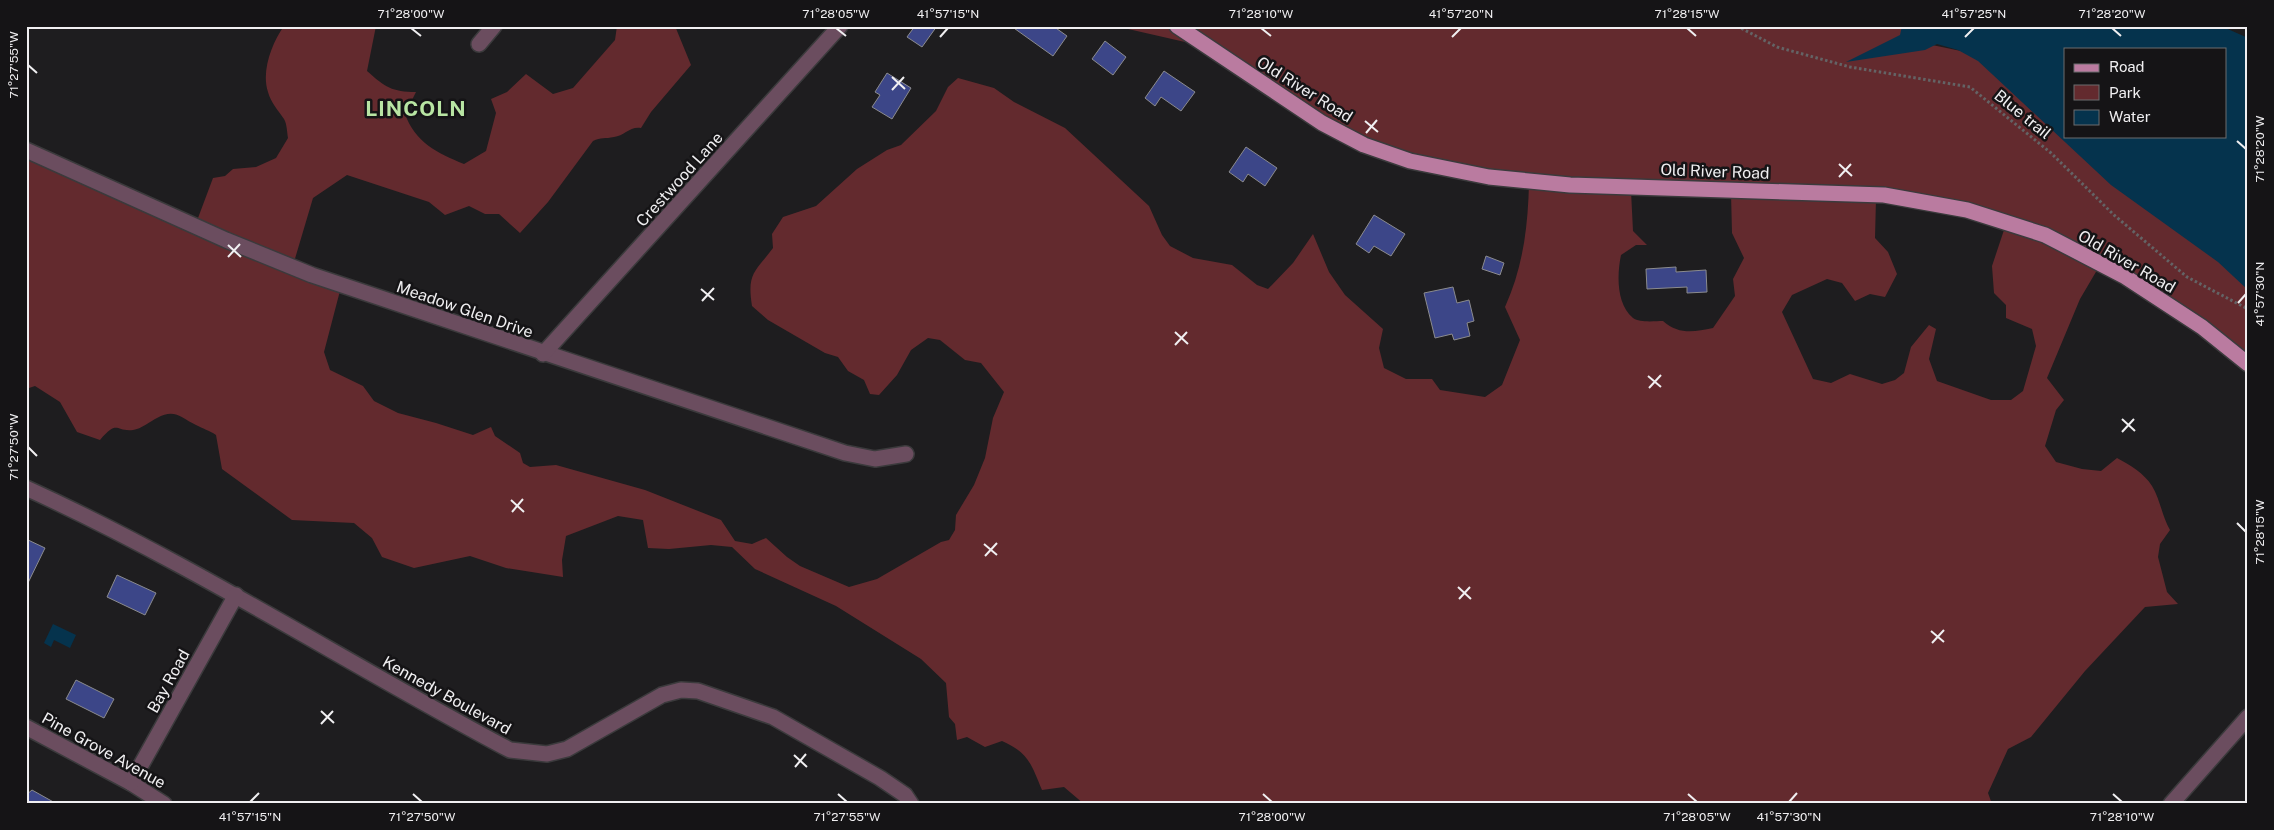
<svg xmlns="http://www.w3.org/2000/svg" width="2274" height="830" font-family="'Public Sans',sans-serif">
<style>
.green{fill:#632a2e;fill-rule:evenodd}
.water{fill:#05334d;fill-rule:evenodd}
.building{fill:#3c4688;stroke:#8b8b8e}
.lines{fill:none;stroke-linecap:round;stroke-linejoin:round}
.minor-casing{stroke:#3b3a3c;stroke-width:18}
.major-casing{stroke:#3b3a3c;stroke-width:18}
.path{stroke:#646365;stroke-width:3;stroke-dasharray:2.5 2.5;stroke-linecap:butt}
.minor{stroke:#6b4d5f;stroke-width:15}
.major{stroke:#ba7ba0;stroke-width:15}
.ticks{fill:none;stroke:#f0eff1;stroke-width:2}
.labels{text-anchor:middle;stroke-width:5;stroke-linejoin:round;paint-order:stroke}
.street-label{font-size:16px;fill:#f0eff1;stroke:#151416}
.district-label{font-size:21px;font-weight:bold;letter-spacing:1px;fill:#b8e5a3;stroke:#151416}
.neatline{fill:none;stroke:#f0eff1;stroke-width:2}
.ticks-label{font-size:12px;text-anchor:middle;fill:#f0eff1}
</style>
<rect width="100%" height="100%" fill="#1e1d1f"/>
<g class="green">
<path d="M284,26H376L367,71C385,87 392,92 416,92L405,114C415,142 437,153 464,164L486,151L496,113L491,99L507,92L526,74L553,94L573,88L615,40L617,26H675L691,65L651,112L641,128C630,126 624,136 614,137C605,139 601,137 593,141L548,202L520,233L499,214H485L469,206L445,215L429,202L347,175L313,198L294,262L341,287L324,352L330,370L363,386L374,401L398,413L436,423L473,435L491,427L495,436L520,453L523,463L530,467L556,465L645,490L721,520L735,541L752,544L766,538L787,557L800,566L849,587L877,579L941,542L949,540L955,530L956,515L974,485L985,458L993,418L1004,392L981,363L965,360L940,340L928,338L911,350L897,375L879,395L870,394L864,380L848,371L838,357L825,353L768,320L752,306C747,274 754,273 773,248L772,234L783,217L816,206L857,169L887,150L901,145L936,111L948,87L958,78L994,88L1014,102L1065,128L1149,206L1162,235L1170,246L1193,258L1232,265L1257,285L1268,289L1293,263L1313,234L1329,272L1345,295L1383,329L1379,348L1384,368L1406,379H1432L1440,390L1485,397L1502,385L1520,340L1505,307C1523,267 1528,227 1529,183L1397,155L1324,123L1179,26H1904L1913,41L1980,55L2005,85L2032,111L2055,120L2065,136L2248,274V364L2100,265L2080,299L2047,378L2064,400L2056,410L2045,446L2056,462L2082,469L2101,471L2117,458C2130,465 2144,473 2152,486C2160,499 2162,516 2170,530L2160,544L2158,557L2167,592L2178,604L2145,607L2085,671L2031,737L2008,749L1988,793L1992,804H1084L1064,787L1042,790C1031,764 1029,753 1002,741L985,747L967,737L957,740L955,724L949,717L946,683L921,659L836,606L755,569L732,547L711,545L669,549L648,548L643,520L618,516L566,536L562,560L563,577L506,568L470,556L414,568L382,557L372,538L354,523L292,520L222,469L216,435C209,430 203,429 196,425C181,418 175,408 157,418C151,421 141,429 133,430C115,432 118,419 100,440L77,432L60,402L35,386L26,389V145L193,220L198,218L213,178L225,176L233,169L256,167L276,158L288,138C287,132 287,124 284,119C278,110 271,103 268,92C261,71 272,43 284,26ZM1631,191L1731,193L1732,233L1744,258L1733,279L1735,296L1713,328C1694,332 1679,335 1663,321C1655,321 1640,323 1633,318C1616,304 1617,274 1621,255L1636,245H1647L1633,231ZM1876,199L2006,224L1992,266L1994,293L2006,305V318L2032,329L2036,346L2023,391L2011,400H1991L1937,381L1929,359L1936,329L1929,325L1911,347L1904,373L1895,380L1882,384L1850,374L1831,383L1813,379L1782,312L1792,295L1827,279L1842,283L1855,301L1870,294L1885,297L1897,274L1888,252L1875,238Z"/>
<path d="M1115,26H1177L1194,37L1185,42Z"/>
</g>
<g class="water">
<path d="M1902,26H2221L2248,38V290L2218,262L2111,185L1978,61L1958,50L1937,44L1925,50L1846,62L1900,35ZM2065,49H2225V136H2065Z"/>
<path d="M53,624L76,635L70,648L54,640L51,647L44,643Z"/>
</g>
<g class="building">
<path d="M915,26H937L922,47L907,37Z"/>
<path d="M1011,26H1053L1067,36L1053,56Z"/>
<path d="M1105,41L1126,57L1113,75L1092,59Z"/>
<path d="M1164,71L1195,92L1181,111L1161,97L1155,106L1145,98Z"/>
<path d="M887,73L911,88L892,119L872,107L880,95L875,92Z"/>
<path d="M1246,147L1277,168L1265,186L1248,174L1243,182L1229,172Z"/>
<path d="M1374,215L1405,234L1391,256L1374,246L1369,253L1356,244Z"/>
<path d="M1486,256L1504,263L1500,275L1482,269Z"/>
<path d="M1676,267V272L1706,270L1707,292L1687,293V287L1647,289L1646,269Z"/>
<path d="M1453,287L1457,303L1469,300L1474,321L1467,323L1470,336L1454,340L1452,334L1435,338L1424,293Z"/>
<path d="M26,539L45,548L26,587Z"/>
<path d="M117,575L156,593L145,615L107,597Z"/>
<path d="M76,680L114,699L104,718L66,699Z"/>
<path d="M32,790L57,804H26V795Z"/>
</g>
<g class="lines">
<defs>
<g id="minor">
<path d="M479,44L494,26"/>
<path d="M26,150L226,240L312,275L845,453L875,459L906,454"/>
<path d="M543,354L840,26"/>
<path d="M26,488C193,564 348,664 510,750L547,754L567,749L662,695L681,690L698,691L773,717L880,778L905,795L911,804"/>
<path d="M26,727L131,783L164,804"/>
<path d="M131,783L236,595"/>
<path d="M2171,804L2248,717"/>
</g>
<path id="major" d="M1177,26L1322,123L1364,145L1410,161L1489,177L1570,185L1884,195L1967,210L2045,235L2124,276L2202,327L2248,364"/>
</defs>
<use href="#minor" class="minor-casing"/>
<use href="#major" class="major-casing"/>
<path class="path" d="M1737,26L1777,47L1850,67L1970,87L2051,153L2114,215L2187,277L2248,309"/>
<use href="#minor" class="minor"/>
<use href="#major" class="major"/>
</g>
<path class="ticks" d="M411,28L421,36M836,28L846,36M1261,28L1271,36M1687,28L1696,36M2112,28L2121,36M940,37L948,28M1452,37L1461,28M1965,37L1974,28M28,65L37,73M892,77L905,89M892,90L904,77M1365,121L1378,132M1366,133L1377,120M2237,141L2246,149M1839,164L1852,176M1839,177L1851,164M228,245L241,257M228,257L240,244M701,289L714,300M702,301L714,288M2238,303L2246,294M1175,332L1188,344M1175,345L1187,332M1648,376L1661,387M1649,388L1661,375M2122,419L2135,431M2122,432L2134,419M28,447L37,456M511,500L524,512M512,512L523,499M2237,523L2246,532M984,544L997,555M985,556L997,543M1458,587L1471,599M1459,599L1470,587M1931,631L1944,642M1932,643L1944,630M321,711L334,723M321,724L333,711M794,755L807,767M795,767L806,754M413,794L422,802M838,794L847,802M1263,794L1272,802M1688,794L1697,802M2113,794L2122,802M250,802L259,793M1789,802L1797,793"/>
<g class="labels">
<g class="street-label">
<text transform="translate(1305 89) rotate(32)" y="6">Old River Road</text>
<text transform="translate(2023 114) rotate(39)" y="6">Blue trail</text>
<text transform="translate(1715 171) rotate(2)" y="6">Old River Road</text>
<text transform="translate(679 179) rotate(-48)" y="6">Crestwood Lane</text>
<text transform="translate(2127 261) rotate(30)" y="6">Old River Road</text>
<text transform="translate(465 309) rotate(19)" y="6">Meadow Glen Drive</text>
<text transform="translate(168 681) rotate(-61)" y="6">Bay Road</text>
<text transform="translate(447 695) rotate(29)" y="6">Kennedy Boulevard</text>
<text transform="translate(104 750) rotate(29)" y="6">Pine Grove Avenue</text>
</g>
<g class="district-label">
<text x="416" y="116">LINCOLN</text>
</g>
</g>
<rect width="2274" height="830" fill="none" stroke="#151416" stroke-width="55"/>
<rect x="2064" y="48" width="162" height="90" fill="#151416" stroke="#6d6c6e"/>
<rect x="2074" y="64" width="25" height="8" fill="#ba7ba0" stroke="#6d6c6e"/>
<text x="2109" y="72" font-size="15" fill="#f0eff1">Road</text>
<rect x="2074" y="85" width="25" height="15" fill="#632a2e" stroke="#6d6c6e"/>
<text x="2109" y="98" font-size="15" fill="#f0eff1">Park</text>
<rect x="2074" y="110" width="25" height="15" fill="#05334d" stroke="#6d6c6e"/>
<text x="2109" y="122" font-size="15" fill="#f0eff1">Water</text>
<rect x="28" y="28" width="2218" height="774" class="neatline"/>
<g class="ticks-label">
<text x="411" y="18">71°28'00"W</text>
<text x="836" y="18">71°28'05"W</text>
<text x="948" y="18">41°57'15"N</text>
<text x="1261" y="18">71°28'10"W</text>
<text x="1461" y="18">41°57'20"N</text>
<text x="1687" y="18">71°28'15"W</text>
<text x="1974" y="18">41°57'25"N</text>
<text x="2112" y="18">71°28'20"W</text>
<text transform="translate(14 65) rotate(-90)" y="4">71°27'55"W</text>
<text transform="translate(2260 149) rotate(-90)" y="4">71°28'20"W</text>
<text transform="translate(2260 294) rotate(-90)" y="4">41°57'30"N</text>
<text transform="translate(14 447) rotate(-90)" y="4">71°27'50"W</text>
<text transform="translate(2260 532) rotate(-90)" y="4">71°28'15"W</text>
<text x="250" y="821">41°57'15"N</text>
<text x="422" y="821">71°27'50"W</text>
<text x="847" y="821">71°27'55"W</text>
<text x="1272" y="821">71°28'00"W</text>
<text x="1697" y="821">71°28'05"W</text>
<text x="1789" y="821">41°57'30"N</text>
<text x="2122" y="821">71°28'10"W</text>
</g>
</svg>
